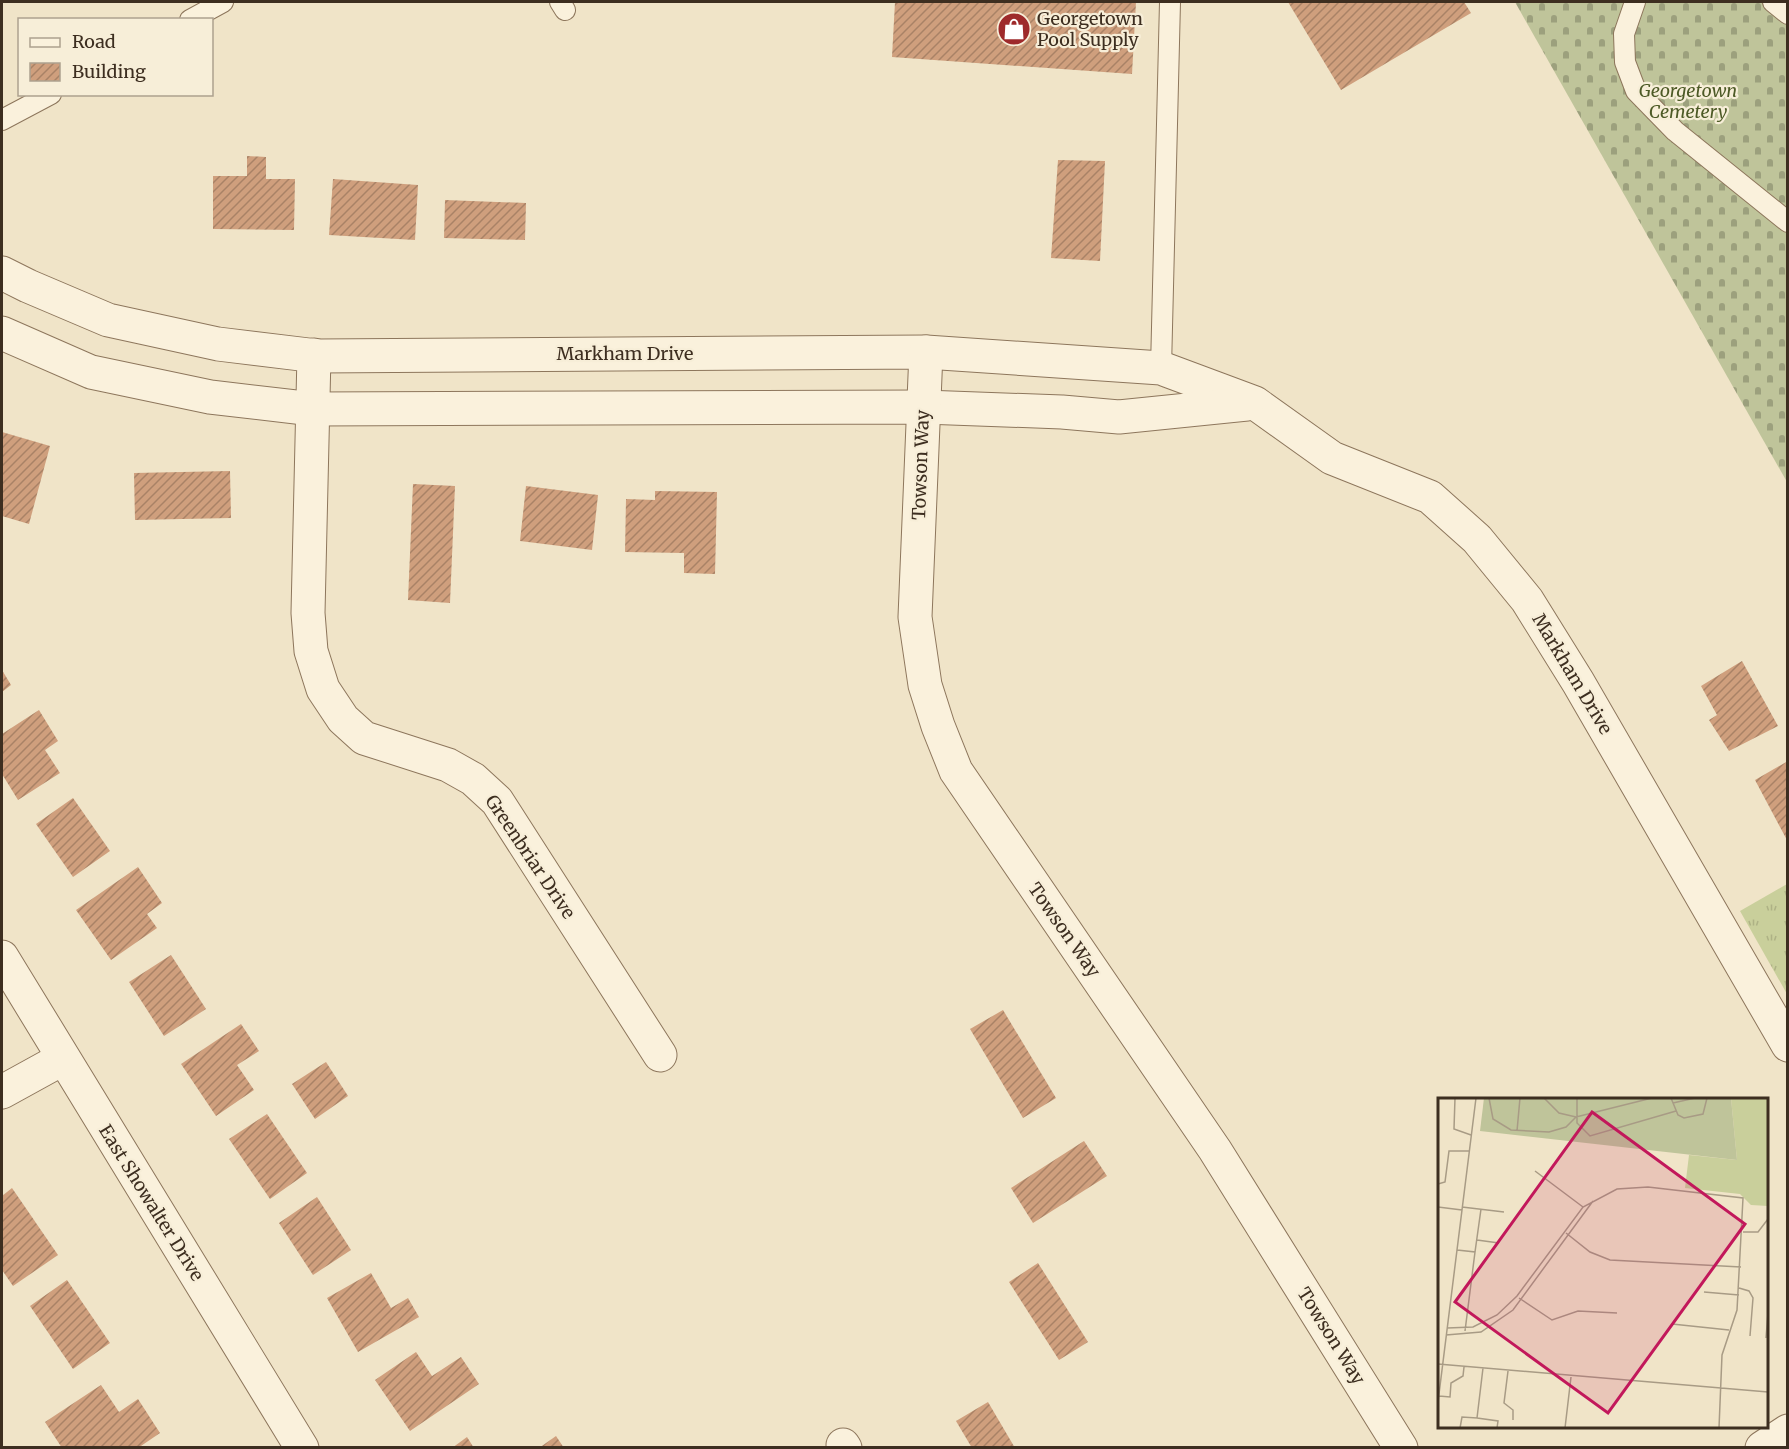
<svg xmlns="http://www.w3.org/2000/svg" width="1789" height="1449" font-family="Merriweather,serif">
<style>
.grass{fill:url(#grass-tufts)}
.cemetery{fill:url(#cemetery-stones)}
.building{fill:url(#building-hatch)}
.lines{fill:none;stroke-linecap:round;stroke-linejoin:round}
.service-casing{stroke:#8d765c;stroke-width:22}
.minor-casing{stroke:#8d765c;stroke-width:35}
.service{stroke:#faf1dc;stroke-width:20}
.minor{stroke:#faf1dc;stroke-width:33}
.labels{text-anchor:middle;stroke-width:4.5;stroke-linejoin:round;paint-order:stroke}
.poi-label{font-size:18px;fill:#3d2e20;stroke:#f7eed8;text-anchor:start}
.park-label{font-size:18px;font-style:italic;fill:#4d5a26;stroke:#f7eed8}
.street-label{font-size:18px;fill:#3d2e20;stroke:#f7eed8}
.inset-road{fill:none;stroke:#a89b85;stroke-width:1.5}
.view{fill:#c2185b;fill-opacity:0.15;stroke:#c2185b;stroke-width:3}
.inset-edge{fill:none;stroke:#3d2e20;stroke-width:3}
</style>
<defs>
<pattern id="grass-tufts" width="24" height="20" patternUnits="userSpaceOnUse" patternTransform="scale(1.5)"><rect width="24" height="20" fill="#c9cf9b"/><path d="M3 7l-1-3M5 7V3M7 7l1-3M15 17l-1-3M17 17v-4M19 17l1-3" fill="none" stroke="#aeb285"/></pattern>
<pattern id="cemetery-stones" width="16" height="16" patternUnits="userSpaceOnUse" patternTransform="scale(1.5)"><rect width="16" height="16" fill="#bfc49a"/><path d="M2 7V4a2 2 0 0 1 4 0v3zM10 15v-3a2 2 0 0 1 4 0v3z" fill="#9ca07d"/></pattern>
<pattern id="building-hatch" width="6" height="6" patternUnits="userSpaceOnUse" patternTransform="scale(1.5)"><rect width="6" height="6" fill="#cf9f7d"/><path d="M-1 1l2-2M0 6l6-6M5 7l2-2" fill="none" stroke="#a98266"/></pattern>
</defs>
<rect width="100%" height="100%" fill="#f0e4c8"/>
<path class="grass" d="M1787,884V994L1740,911Z"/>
<path class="cemetery" d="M1515,2H1787V482Z"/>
<g class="building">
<path d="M895,2H1136L1132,74L892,57Z"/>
<path d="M1288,2H1464L1471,13L1341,90Z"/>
<path d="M247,156L266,157V179H295L294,230L213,229V176H247Z"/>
<path d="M1058,160L1105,161L1100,261L1051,258Z"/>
<path d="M333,179L418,185L415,240L329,235Z"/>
<path d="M445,200L526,203L525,240L444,238Z"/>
<path d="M2,432L50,446L29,524L2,516Z"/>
<path d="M230,471L231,518L135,520L134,473Z"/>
<path d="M413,484L455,486L450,603L408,600Z"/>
<path d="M526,486L598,495L592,550L520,541Z"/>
<path d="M655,491L717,492L715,574L684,573V553L625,552L626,499L655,500Z"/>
<path d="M1742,661L1778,726L1729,751L1709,720L1717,715L1701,686Z"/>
<path d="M2,670L11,685L2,692Z"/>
<path d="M39,710L58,741L45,750L60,773L18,800L2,774V734Z"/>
<path d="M1788,761V842L1755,780Z"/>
<path d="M73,798L110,851L73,877L36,824Z"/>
<path d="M138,867L162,903L147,914L157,928L111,960L76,910Z"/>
<path d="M171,955L206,1009L164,1036L129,982Z"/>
<path d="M1003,1010L1056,1098L1023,1118L970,1029Z"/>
<path d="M241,1024L259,1051L237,1065L254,1090L216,1116L181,1064Z"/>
<path d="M326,1062L348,1096L315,1119L292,1084Z"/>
<path d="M267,1114L307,1173L270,1199L229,1139Z"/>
<path d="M1084,1141L1107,1176L1033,1223L1011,1188Z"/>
<path d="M12,1188L58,1255L13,1286L2,1270V1196Z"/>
<path d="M317,1197L351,1250L313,1275L279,1223Z"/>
<path d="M1038,1263L1088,1342L1059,1360L1009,1282Z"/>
<path d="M371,1273L391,1308L408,1298L419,1317L358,1352L327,1298Z"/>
<path d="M67,1280L110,1343L73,1369L30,1306Z"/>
<path d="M416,1352L432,1376L461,1357L479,1384L410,1431L375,1380Z"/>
<path d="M101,1385L119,1412L138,1399L160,1433L138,1448H62L45,1422Z"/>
<path d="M988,1402L1015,1448H972L956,1421Z"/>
<path d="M556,1436L564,1448H539Z"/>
<path d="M467,1437L474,1448H452Z"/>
</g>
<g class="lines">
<defs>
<g id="service">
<path d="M560,2L565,10"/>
<path d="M1635,2L1624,34L1625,62L1636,91L1675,131L1788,222"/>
<path d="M1773,2L1788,14"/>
<path d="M190,20L223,2"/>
<path d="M2,120L51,94"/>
<path d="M1161,368L1170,2"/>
</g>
<g id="minor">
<path d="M2,273L28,286L108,320L218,344L317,356L926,352L1161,368L1255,403L1332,458L1430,497L1477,539L1527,600L1578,682L1788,1045"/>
<path d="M2,333L91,372L210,397L313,409L924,407L1062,412L1119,417L1247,404"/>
<path d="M926,352L915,617L925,685L938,726L956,771L1215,1150L1401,1448"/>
<path d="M314,355L308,613L311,651L323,689L343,719L364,738L448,765L473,779L497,801L660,1055"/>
<path d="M2,957L302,1448"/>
<path d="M2,1092L62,1059"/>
<path d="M843,1445L845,1448"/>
<path d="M1762,1448L1788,1431"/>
</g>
</defs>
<use href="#service" class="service-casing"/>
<use href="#minor" class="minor-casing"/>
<use href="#service" class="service"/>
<use href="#minor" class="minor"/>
</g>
<defs>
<symbol id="shop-disc" viewBox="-11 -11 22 22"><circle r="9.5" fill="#9e2a2b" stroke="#f7eed8"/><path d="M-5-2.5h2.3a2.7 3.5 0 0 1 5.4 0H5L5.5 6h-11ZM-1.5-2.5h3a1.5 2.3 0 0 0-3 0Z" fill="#fff"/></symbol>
</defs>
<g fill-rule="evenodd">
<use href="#shop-disc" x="995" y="10" width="38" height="38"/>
</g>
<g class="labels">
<g class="poi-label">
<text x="1037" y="25">Georgetown<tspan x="1037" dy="21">Pool Supply</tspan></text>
</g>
<g class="park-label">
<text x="1688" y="97">Georgetown<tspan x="1688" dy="21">Cemetery</tspan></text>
</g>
<g class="street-label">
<text x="625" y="360">Markham Drive</text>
<text transform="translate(921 465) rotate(-88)" y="6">Towson Way</text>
<text transform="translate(1572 674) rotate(59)" y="6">Markham Drive</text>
<text transform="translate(530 857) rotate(56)" y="6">Greenbriar Drive</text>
<text transform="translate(1064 930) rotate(55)" y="6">Towson Way</text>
<text transform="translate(151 1203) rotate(58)" y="6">East Showalter Drive</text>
<text transform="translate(1331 1336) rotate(58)" y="6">Towson Way</text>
</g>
</g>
<g transform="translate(1438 1098)">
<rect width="330" height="330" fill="#f0e4c8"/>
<path d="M293,0H330V108L313,107L302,96L247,90L251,57L299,62Z" fill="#c9cf9b"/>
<path d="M46,0H293L299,62L42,33Z" fill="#bfc49a"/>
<path class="inset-road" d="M17,0L16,31L33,37M51,0L55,21L73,32L111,34L128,29L138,19M106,0L121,15L138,19L214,0M139,0V25L152,38L238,13M233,0L240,17L246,20L265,16L269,0M235,5L257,0M79,33L82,0M97,73L145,109M0,86L7,84L11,53H31M0,109L24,112M24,109L66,114M305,134H320L330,121M128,135L152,154L172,162L303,169M39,142L61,145M19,152L37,154L27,233M37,154L43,111M301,190L311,193L315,200L312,238M266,194L301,197M81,200L114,222L140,213L179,215M234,226L291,232M9,230L35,229L59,217L79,198L145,109L179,91L210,89L305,100L299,212L284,257L281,330M8,237L43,234L75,212L155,103M328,240L330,215M0,266L330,294M70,273L66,305L75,312V322M1,298L12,299L13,285L25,278L26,269M0,304L38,0M39,320L60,323L59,330M22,330L24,319L39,320L45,270M127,330L133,279"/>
<path class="view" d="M154,14L307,126L170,315L17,204Z"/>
<rect width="330" height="330" class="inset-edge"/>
</g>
<rect width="1789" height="1449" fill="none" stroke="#3d2e20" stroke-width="6"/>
<rect x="18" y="18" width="195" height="78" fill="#f7eed8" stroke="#ada18e" stroke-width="1.5"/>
<rect x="30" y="38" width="30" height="9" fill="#faf1dc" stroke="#ada18e" stroke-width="1.5"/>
<text x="72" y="48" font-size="18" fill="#3d2e20">Road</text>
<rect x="30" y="63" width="30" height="18" fill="url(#building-hatch)" stroke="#ada18e" stroke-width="1.5"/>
<text x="72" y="78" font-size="18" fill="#3d2e20">Building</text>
</svg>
